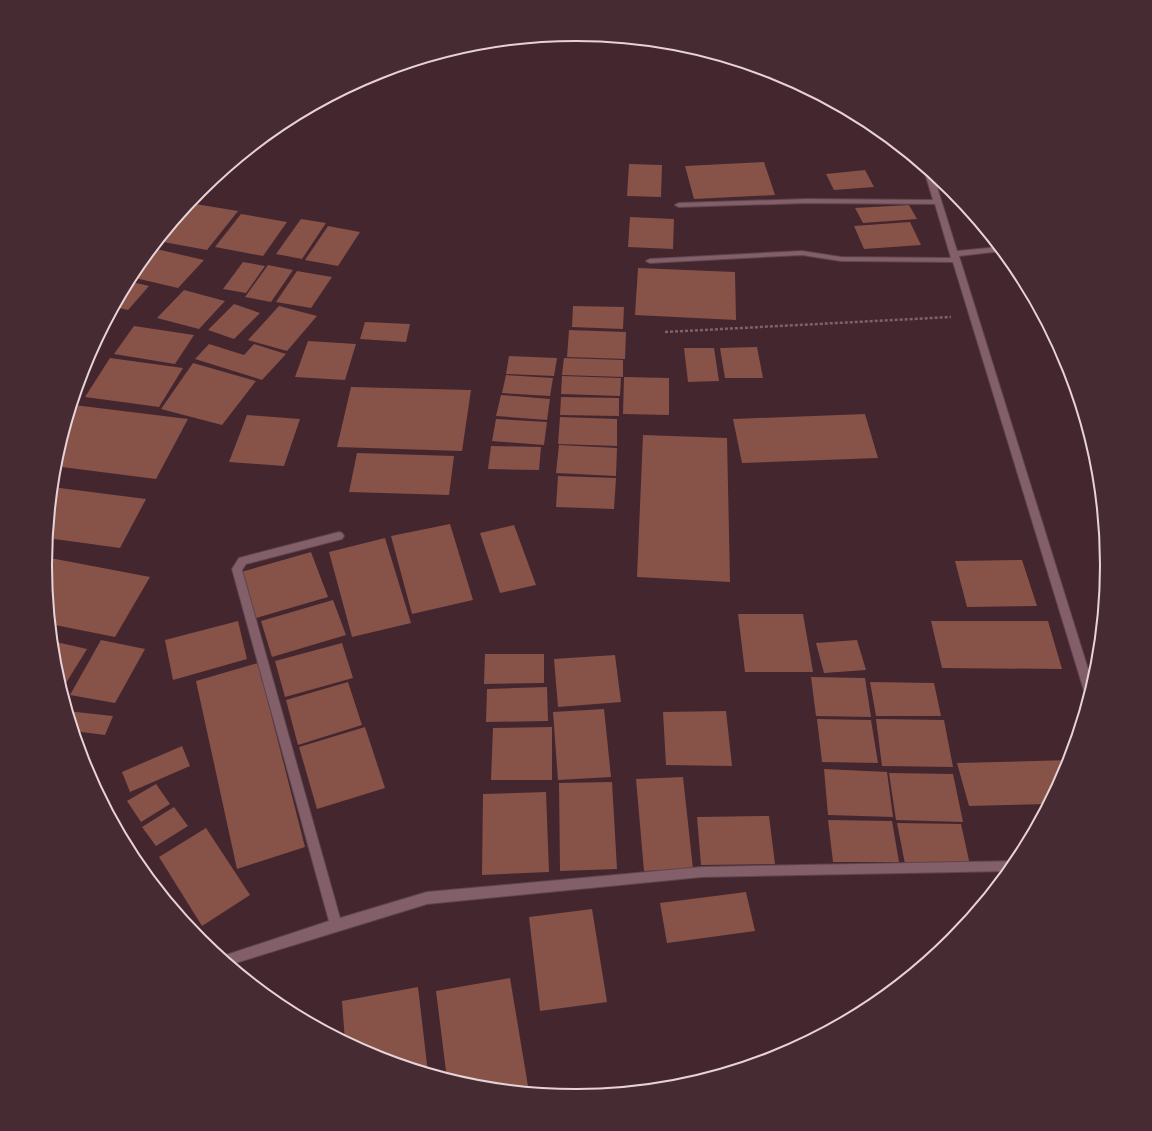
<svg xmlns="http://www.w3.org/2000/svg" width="1152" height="1131" font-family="Commissioner,sans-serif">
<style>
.building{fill:#875248}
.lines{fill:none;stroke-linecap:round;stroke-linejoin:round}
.minor-casing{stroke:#5e454d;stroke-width:2}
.path{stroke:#7d626a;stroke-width:2.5;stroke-dasharray:3 2;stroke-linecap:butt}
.minor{fill:#825f69;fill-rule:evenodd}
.rim{fill:none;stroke:#e7d2d7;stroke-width:2}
</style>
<rect width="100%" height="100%" fill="#44262f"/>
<g class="building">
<path d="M764,162L775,195L694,199L685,166Z"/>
<path d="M629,164L662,165L661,197L627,196Z"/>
<path d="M865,170L874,187L834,190L826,174Z"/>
<path d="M189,203L238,211L207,250L158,241Z"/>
<path d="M909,205L917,219L863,223L855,208Z"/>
<path d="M241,214L287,222L263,256L215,247Z"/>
<path d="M630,217L674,219L673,249L628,247Z"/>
<path d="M301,219L326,223L302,259L276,254Z"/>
<path d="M910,222L921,245L864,249L854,226Z"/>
<path d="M328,226L360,232L338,266L305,260Z"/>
<path d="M152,248L204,260L178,288L131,277Z"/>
<path d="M243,262L265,266L246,293L223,289Z"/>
<path d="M268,265L293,270L271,302L245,297Z"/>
<path d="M638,268L735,272L736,320L635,315Z"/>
<path d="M297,271L332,277L311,308L276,302Z"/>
<path d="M128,281L149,286L128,310L115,307Z"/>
<path d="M184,290L225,301L199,329L157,318Z"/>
<path d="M234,304L260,313L234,339L208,330Z"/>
<path d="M279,306L317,316L287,351L248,340Z"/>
<path d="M573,306L624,307L623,329L572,327Z"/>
<path d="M365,322L410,324L406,342L360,339Z"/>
<path d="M134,326L194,335L175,364L114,354Z"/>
<path d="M569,330L626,332L625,359L567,357Z"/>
<path d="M308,341L356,344L345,380L295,377Z"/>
<path d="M209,344L244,355L254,344L286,354L262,380L195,359Z"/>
<path d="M757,347L763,378H725L720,348Z"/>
<path d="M684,348H714L719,381L688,382Z"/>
<path d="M509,356L557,358L554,376L506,374Z"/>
<path d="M110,358L183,368L159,407L85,397Z"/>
<path d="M564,358L623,360V377L562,375Z"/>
<path d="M193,363L256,381L222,425L161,409Z"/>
<path d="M506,375L553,378L550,396L502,393Z"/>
<path d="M562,376L621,378L620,396L561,394Z"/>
<path d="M624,377L669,378V415L623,414Z"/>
<path d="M351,387L471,390L462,451L337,447Z"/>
<path d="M501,395L550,399L547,420L496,416Z"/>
<path d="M561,397L619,398V416L560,415Z"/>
<path d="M74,405L188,419L156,479L54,466L70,411Z"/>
<path d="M865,414L878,458L742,463L733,419Z"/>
<path d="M247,415L300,419L284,466L229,462Z"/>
<path d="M560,417L617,419V446L558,444Z"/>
<path d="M496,419L547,422L544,445L492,441Z"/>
<path d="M643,435L727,438L730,582L637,577Z"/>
<path d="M559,445L617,448L616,476L556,473Z"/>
<path d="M491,446L541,447L539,470L488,469Z"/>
<path d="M357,453L454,456L449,495L349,492Z"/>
<path d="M558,476L616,478L614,509L556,507Z"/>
<path d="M52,487L146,499L120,548L47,538Z"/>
<path d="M450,524L473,600L412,614L391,536Z"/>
<path d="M514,525L536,585L500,593L480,533Z"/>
<path d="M385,538L411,623L352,637L329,552Z"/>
<path d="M311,552L328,597L256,618L241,572Z"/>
<path d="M45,557L150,577L115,637L50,624L45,565Z"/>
<path d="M1022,560L1037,606L967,607L955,561Z"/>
<path d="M333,600L346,635L272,657L261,621Z"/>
<path d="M738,614H803L813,672H745Z"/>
<path d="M238,621L247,659L173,680L165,640Z"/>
<path d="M931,621H1048L1062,669L942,668Z"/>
<path d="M101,640L145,649L115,703L70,695Z"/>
<path d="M857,640L866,670L824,673L816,643Z"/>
<path d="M52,641L87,649L61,691L55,669Z"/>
<path d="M342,643L353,678L285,697L275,661Z"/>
<path d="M485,654H544V683L484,684Z"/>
<path d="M615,655L621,702L558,707L554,659Z"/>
<path d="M258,663L305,847L237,869L196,681Z"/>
<path d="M811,677L865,678L871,717L816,716Z"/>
<path d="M348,682L362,725L298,745L286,700Z"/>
<path d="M870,682L934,683L941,716H876Z"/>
<path d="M547,687L548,721L486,722L487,689Z"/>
<path d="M604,709L611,777L558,780L553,712Z"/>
<path d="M67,711L113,716L105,735L74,731Z"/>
<path d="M726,711L732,766L666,765L663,712Z"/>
<path d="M817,719L871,720L878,763L822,762Z"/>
<path d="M876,719L944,720L953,767L882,766Z"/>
<path d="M365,727L385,788L317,809L299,747Z"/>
<path d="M552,727V780H491L493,728Z"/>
<path d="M182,746L190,766L130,792L122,772Z"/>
<path d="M1070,760L1067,769L1049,804L969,806L957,763Z"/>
<path d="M824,769L887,772L893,817L828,815Z"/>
<path d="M889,773L953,774L963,822L896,820Z"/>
<path d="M683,777L693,869L644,871L636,779Z"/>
<path d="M612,782L617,869L560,871L559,783Z"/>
<path d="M156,784L170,804L141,822L127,801Z"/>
<path d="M546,792L549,872L482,875L483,794Z"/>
<path d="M174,807L188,826L156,846L142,827Z"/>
<path d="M769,816L775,864L701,865L697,817Z"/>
<path d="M828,820L892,821L899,862H833Z"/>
<path d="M897,823L961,824L970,865L905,864Z"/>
<path d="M206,828L250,895L202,926L159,857Z"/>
<path d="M746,892L755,931L667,943L660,903Z"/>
<path d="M592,909L607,1002L540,1011L529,917Z"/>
<path d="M510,978L529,1092L472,1087L447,1079L436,991Z"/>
<path d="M418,987L428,1073L372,1056L345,1042L342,1001Z"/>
</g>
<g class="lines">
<defs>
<g id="minor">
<path d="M926,168L933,174L957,251L999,247L1002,251L959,256L1093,685L1089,698L1085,694L953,262L841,261L802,255L650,263L646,261L650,259L802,251L841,257L951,258L935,204L806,203L679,207L675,205L679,203L806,199L933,200L924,170Z"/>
<path d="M339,532L342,533L344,536L342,539L246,564L242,570L340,918L427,892L702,867L1018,861L1010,871L702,877L427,904L229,965L220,957L329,921L232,569L239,558Z"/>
</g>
</defs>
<use href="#minor" class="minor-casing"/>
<path class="path" d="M665,332L951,317"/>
<use href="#minor" class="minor"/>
</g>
<path d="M0 0H1152V1131H0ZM52 565a524 524 0 1 1 1048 0a524 524 0 1 1-1048 0Z" fill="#472b33" fill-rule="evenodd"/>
<path class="rim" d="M52 565a524 524 0 1 1 1048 0a524 524 0 1 1-1048 0Z"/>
</svg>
